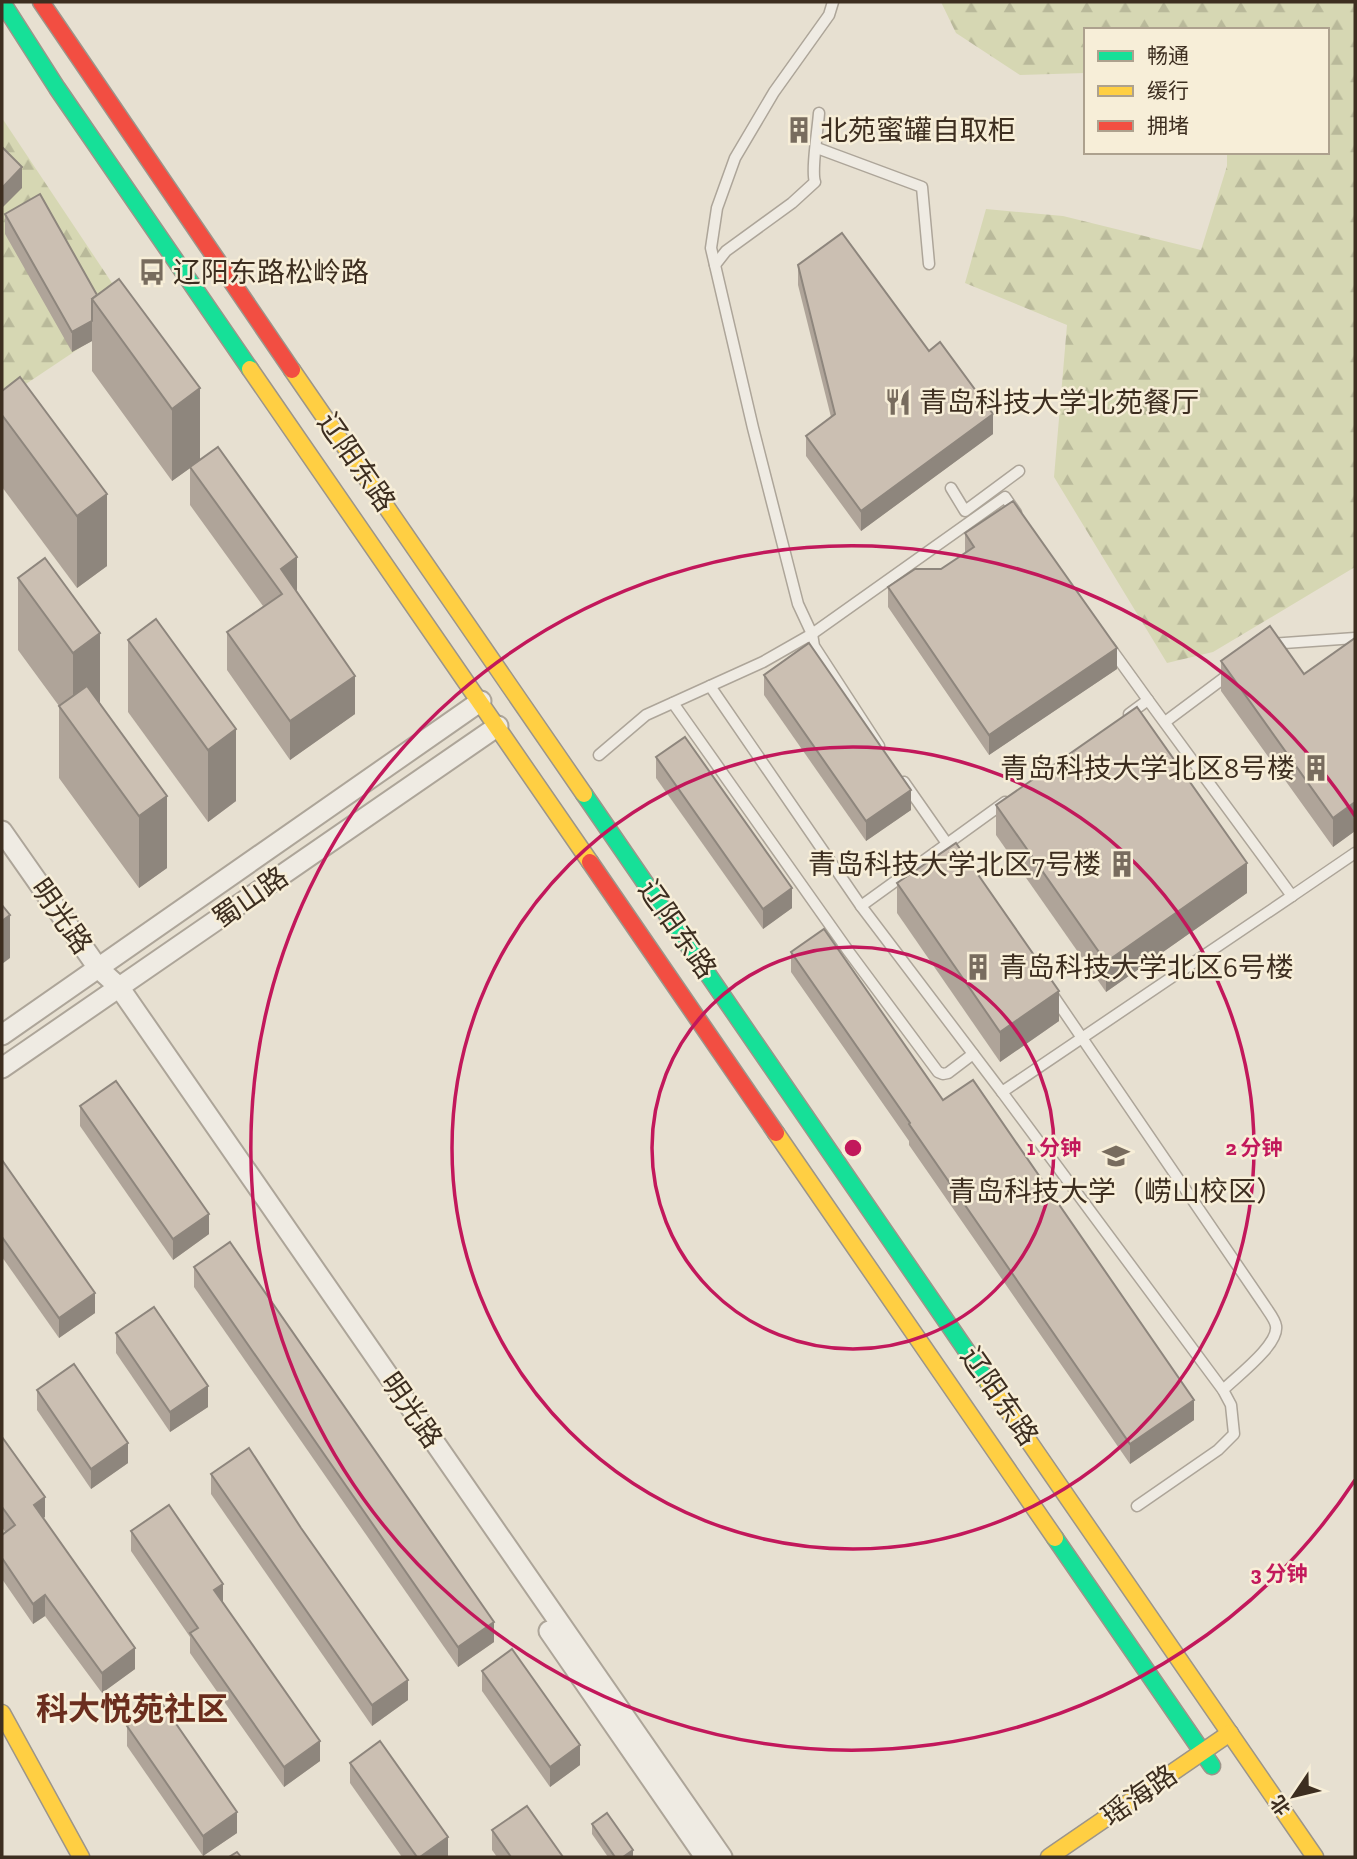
<svg xmlns="http://www.w3.org/2000/svg" width="1357" height="1859" font-family="'Zilla Slab','Noto Sans SC',serif">
<style>
.forest{fill:url(#forest-firs)}
.lines{fill:none;stroke-linecap:round;stroke-linejoin:round}
.lane-casing{stroke:#ada599;stroke-width:13}
.street-casing{stroke:#ada599;stroke-width:23}
.fast-casing{stroke:#9c958a;stroke-width:19}
.slow-casing{stroke:#9c958a;stroke-width:19}
.jam-casing{stroke:#9c958a;stroke-width:19}
.lane{stroke:#efebe3;stroke-width:10}
.street{stroke:#efebe3;stroke-width:19}
.fast{stroke:#16e098;stroke-width:16}
.slow{stroke:#ffcf43;stroke-width:16}
.jam{stroke:#f24e42;stroke-width:16}
.wall{fill:#afa499}
.shaded-wall{fill:#8e867d}
.building{fill:#cbbfb2;stroke:#8e867d;stroke-width:2}
.ring{fill:none;stroke:#c2185b;stroke-width:3.5}
.labels{text-anchor:middle;stroke-width:5;stroke-linejoin:round;paint-order:stroke}
.poi-label{font-size:28px;fill:#3d2e20;stroke:#f7eed8;text-anchor:start}
.street-label{font-size:28px;fill:#3d2e20;stroke:#f7eed8}
.quarter-label{font-size:32px;font-weight:bold;fill:#6b2e1e;stroke:#f7eed8}
.centre{fill:#c2185b;stroke:#f7eed8;stroke-width:3.5}
.ring-label{font-size:21px;text-anchor:middle;font-weight:bold;fill:#c2185b;stroke:#f7eed8;stroke-width:5;stroke-linejoin:round;paint-order:stroke}
</style>
<defs>
<pattern id="forest-firs" width="22" height="20" patternUnits="userSpaceOnUse" patternTransform="scale(1.75)"><rect width="22" height="20" fill="#d6d7b3"/><path d="M5 1l3.5 6h-7zM16 11l3.5 6h-7z" fill="#b9b99a"/></pattern>
</defs>
<rect width="100%" height="100%" fill="#e7e0d1"/>
<g class="forest">
<path d="M941,2H1355V567L1213,652L1167,663L1054,477L1067,325L965,283L986,209L1063,216L1201,250L1227,166V152H1327V30H1086V73L1020,75L956,33Z"/>
<path d="M2,118L132,313L2,400Z"/>
</g>
<g class="lines">
<defs>
<g id="lane">
<path d="M833,2L829,15L774,92L735,158L717,208L711,248L753,428L798,604L812,634L814,646L879,746"/>
<path d="M817,148L922,187L929,264"/>
<path d="M715,265L726,251L792,203L815,182C811,171 818,128 819,113"/>
<path d="M951,488L965,511L1019,471"/>
<path d="M1269,644L1355,638"/>
<path d="M1109,646L1148,700L1129,714"/>
<path d="M710,686L861,906L1002,1092L1292,896L1148,700"/>
<path d="M673,703L849,952L938,1072L943,1074L948,1073L973,1054"/>
<path d="M1165,722L1232,672"/>
<path d="M599,755L646,715L763,662L812,634L1005,497L1016,513"/>
<path d="M904,782L955,855"/>
<path d="M1292,896L1355,853"/>
<path d="M861,906L1005,802"/>
<path d="M1052,994L1265,1306C1268,1311 1275,1319 1276,1326C1279,1345 1236,1377 1223,1390"/>
<path d="M1002,1092L1223,1390L1231,1405L1234,1434L1218,1450L1137,1506"/>
</g>
<g id="street">
<path d="M2,831L98,968L119,987L722,1857"/>
<path d="M2,1035L481,701"/>
<path d="M2,1068L498,726"/>
<path d="M549,1631L705,1857"/>
</g>
<g id="fast">
<path d="M2,2L57,88L250,369"/>
<path d="M584,794L988,1382"/>
<path d="M1055,1538L1212,1766"/>
</g>
<g id="slow">
<path d="M250,369L590,862"/>
<path d="M292,370L584,794"/>
<path d="M776,1133L1055,1538"/>
<path d="M988,1382L1315,1857"/>
<path d="M2,1713L81,1857"/>
<path d="M1049,1857L1230,1733"/>
</g>
<g id="jam">
<path d="M41,2L292,370"/>
<path d="M590,862L776,1133"/>
</g>
</defs>
<use href="#lane" class="lane-casing"/>
<use href="#street" class="street-casing"/>
<use href="#fast" class="fast-casing"/>
<use href="#slow" class="slow-casing"/>
<use href="#jam" class="jam-casing"/>
<use href="#lane" class="lane"/>
<use href="#street" class="street"/>
<use href="#fast" class="fast"/>
<use href="#slow" class="slow"/>
<use href="#jam" class="jam"/>
</g>
<g class="wall">
<path d="M5,214L97,295L119,279L200,460L297,593L355,714L290,760L227,670V632L263,606L190,505V468L172,481L92,371V341L72,352L5,234Z"/>
<path d="M798,265L929,351L993,434L861,531L806,456V436L831,417L798,285Z"/>
<path d="M20,377L107,566L77,588L2,487V391Z"/>
<path d="M965,533L1117,669L989,755L888,607V587L941,569L965,553Z"/>
<path d="M45,558L100,703L167,868L139,888L59,778V706L18,650V578Z"/>
<path d="M156,619L236,801L208,822L128,712V640Z"/>
<path d="M1355,638V831L1333,847L1221,691V661L1304,674Z"/>
<path d="M764,675L911,810L866,841L764,695Z"/>
<path d="M656,757L792,908L763,929L656,778Z"/>
<path d="M996,805L1247,893L1106,992L996,835Z"/>
<path d="M897,883L1059,1021L1000,1062L897,913Z"/>
<path d="M791,952L1194,1420L1130,1464L909,1145V1141L791,972Z"/>
<path d="M80,1106L209,1234L173,1260L80,1126Z"/>
<path d="M2,1160L95,1313L59,1338L2,1257Z"/>
<path d="M194,1267L494,1642L458,1667L194,1287Z"/>
<path d="M116,1333L208,1407L170,1432L116,1353Z"/>
<path d="M37,1390L128,1463L91,1489L37,1410Z"/>
<path d="M2,1437L45,1517L43,1518L135,1669L102,1693L45,1616L33,1624L2,1579V1535L5,1532L2,1527Z"/>
<path d="M211,1474L408,1700L372,1726L211,1494Z"/>
<path d="M131,1531L223,1602L320,1761L284,1787L190,1653V1637L131,1551Z"/>
<path d="M482,1671L580,1765L550,1787L482,1691Z"/>
<path d="M127,1726L237,1833L203,1856L127,1746Z"/>
<path d="M350,1763L448,1857H402L350,1783Z"/>
<path d="M592,1824L633,1857H608L592,1834Z"/>
<path d="M492,1830L563,1857H497L492,1850Z"/>
</g>
<g class="shaded-wall">
<path d="M22,167V188L2,208V188Z"/>
<path d="M92,321V341L72,352V332Z"/>
<path d="M200,388V461L172,481V409Z"/>
<path d="M993,414V434L861,531V511Z"/>
<path d="M107,494V566L77,588V516Z"/>
<path d="M297,557V595L281,569Z"/>
<path d="M100,633V705L73,725V653Z"/>
<path d="M1117,648V669L989,755V735Z"/>
<path d="M355,676V714L290,760V721Z"/>
<path d="M236,729V801L208,822V750Z"/>
<path d="M911,790V810L866,841V821Z"/>
<path d="M167,796V868L139,888V816Z"/>
<path d="M1355,802V831L1333,847V818Z"/>
<path d="M1247,863V893L1106,992V962Z"/>
<path d="M792,888V908L763,929V909Z"/>
<path d="M10,915V958L2,964V921Z"/>
<path d="M1059,991V1021L1000,1062V1032Z"/>
<path d="M209,1214V1234L173,1260V1239Z"/>
<path d="M95,1293V1313L59,1338V1318Z"/>
<path d="M208,1386V1407L170,1432V1412Z"/>
<path d="M1194,1400V1420L1130,1464V1444Z"/>
<path d="M128,1443V1463L91,1489V1469Z"/>
<path d="M45,1497V1517L34,1525V1505Z"/>
<path d="M223,1584V1604L214,1590Z"/>
<path d="M45,1595V1616L33,1624V1604Z"/>
<path d="M494,1622V1642L458,1667V1647Z"/>
<path d="M135,1648V1669L102,1693V1673Z"/>
<path d="M408,1680V1700L372,1726V1705Z"/>
<path d="M320,1741V1761L284,1787V1767Z"/>
<path d="M580,1745V1765L550,1787V1767Z"/>
<path d="M237,1812V1833L203,1856V1836Z"/>
<path d="M448,1837V1857H420Z"/>
<path d="M633,1850V1857H623Z"/>
</g>
<g class="building">
<path d="M2,147L22,167L2,188Z"/>
<path d="M40,194L97,295L92,299V321L72,332L5,214Z"/>
<path d="M842,233L929,351L940,342L993,414L861,511L806,436L835,414L798,265Z"/>
<path d="M119,279L200,388L172,409L92,299Z"/>
<path d="M20,377L107,494L77,516L2,415V391Z"/>
<path d="M218,447L297,557L281,569L355,676L290,721L227,632L282,594L190,467Z"/>
<path d="M1013,501L1117,648L989,735L888,587L915,569H941L974,547L965,533Z"/>
<path d="M45,558L100,633L73,653L18,578Z"/>
<path d="M156,619L236,729L208,750L128,640Z"/>
<path d="M1270,626L1304,674L1355,638V802L1333,818L1221,661Z"/>
<path d="M809,643L911,790L866,821L764,675Z"/>
<path d="M87,686L167,796L139,816L59,706Z"/>
<path d="M1137,707L1247,863L1106,962L996,805Z"/>
<path d="M685,737L792,888L763,909L656,757Z"/>
<path d="M956,843L1059,991L1000,1032L897,883Z"/>
<path d="M2,905L10,915L2,921Z"/>
<path d="M824,929L943,1100L973,1080L1194,1400L1130,1444L909,1124L910,1123L791,952Z"/>
<path d="M116,1081L209,1214L173,1239L80,1106Z"/>
<path d="M2,1160L95,1293L59,1318L2,1237Z"/>
<path d="M230,1242L494,1622L458,1647L194,1267Z"/>
<path d="M154,1307L208,1386L170,1412L116,1333Z"/>
<path d="M74,1364L128,1443L91,1469L37,1390Z"/>
<path d="M2,1437L45,1497L34,1505L135,1648L102,1673L45,1595L33,1604L2,1558V1535L15,1525L2,1507Z"/>
<path d="M249,1448L301,1528L408,1680L372,1705L211,1474Z"/>
<path d="M169,1505L223,1584L214,1590L320,1741L284,1767L190,1633L198,1628L131,1531Z"/>
<path d="M512,1649L580,1745L550,1767L482,1671Z"/>
<path d="M161,1702L237,1812L203,1836L127,1726Z"/>
<path d="M380,1741L448,1837L420,1857H417L350,1763Z"/>
<path d="M527,1806L563,1857H511L492,1830Z"/>
<path d="M607,1813L633,1850L623,1857H615L592,1824Z"/>
<path d="M237,1852L241,1857H229Z"/>
</g>
<g class="ring">
<circle cx="853" cy="1148" r="201"/>
<circle cx="853" cy="1148" r="401"/>
<path d="M1355 1480A602 602 0 1 1 1355 816"/>
</g>
<defs>
<symbol id="building-bare" viewBox="-9 -9 18 18"><path d="M-4-6H4V6H1V3H-1V6H-4ZM-2.5-4.3h1.7v1.8h-1.7ZM.8-4.3h1.7v1.8H.8ZM-2.5-1h1.7V.8h-1.7ZM.8-1h1.7V.8H.8Z" fill="#786c5e" stroke="#f7eed8" stroke-width="2.5" paint-order="stroke"/></symbol>
<symbol id="bus-bare" viewBox="-9 -9 18 18"><path d="M-5-6H5V4H4V6H2V4H-2V6H-4V4H-5ZM-3.5-4V0h7V-4ZM-3.5 1.2v1.5H-2V1.2ZM2 1.2v1.5H3.5V1.2Z" fill="#786c5e" stroke="#f7eed8" stroke-width="2.5" paint-order="stroke"/></symbol>
<symbol id="restaurant-bare" viewBox="-9 -9 18 18"><path d="M-5-6h1v4h1v-4h1v4h1v-4h1v5L-1.5 .5V6h-2V.5L-5-1ZM5-6V6H3V1.5H1.5Q1.5-4 5-6Z" fill="#786c5e" stroke="#f7eed8" stroke-width="2.5" paint-order="stroke"/></symbol>
<symbol id="university-bare" viewBox="-9 -9 18 18"><path d="M0-5L7-2L0 1L-7-2ZM-4 1L0 2.5L4 1V4Q0 6-4 4Z" fill="#786c5e" stroke="#f7eed8" stroke-width="2.5" paint-order="stroke"/></symbol>
</defs>
<g fill-rule="evenodd">
<use href="#building-bare" x="780" y="111" width="38" height="38"/>
<use href="#bus-bare" x="133" y="253" width="38" height="38"/>
<use href="#restaurant-bare" x="879" y="383" width="38" height="38"/>
<use href="#building-bare" x="1297" y="749" width="38" height="38"/>
<use href="#building-bare" x="1103" y="845" width="38" height="38"/>
<use href="#building-bare" x="959" y="948" width="38" height="38"/>
<use href="#university-bare" x="1097" y="1137" width="38" height="38"/>
</g>
<g class="labels">
<g class="poi-label">
<text x="820" y="140">北苑蜜罐自取柜</text>
<text x="173" y="282">辽阳东路松岭路</text>
<text x="919" y="412">青岛科技大学北苑餐厅</text>
<text x="1295" y="778" text-anchor="end">青岛科技大学北区8号楼</text>
<text x="1101" y="874" text-anchor="end">青岛科技大学北区7号楼</text>
<text x="999" y="977">青岛科技大学北区6号楼</text>
<text x="1116" y="1201" text-anchor="middle">青岛科技大学（崂山校区）</text>
</g>
<g class="street-label">
<text transform="translate(357 462) rotate(55)" y="10">辽阳东路</text>
<text transform="translate(250 897) rotate(-35)" y="10">蜀山路</text>
<text transform="translate(62 916) rotate(55)" y="10">明光路</text>
<text transform="translate(678 929) rotate(55)" y="10">辽阳东路</text>
<text transform="translate(1000 1396) rotate(55)" y="10">辽阳东路</text>
<text transform="translate(412 1410) rotate(55)" y="10">明光路</text>
<text transform="translate(1139 1795) rotate(-35)" y="10">瑶海路</text>
</g>
<g class="quarter-label">
<text x="132" y="1720">科大悦苑社区</text>
</g>
</g>
<circle cx="853" cy="1148" r="10" class="centre"/>
<g class="ring-label">
<text x="1054" y="1155">1 分钟</text>
<text x="1254" y="1155">2 分钟</text>
<text x="1279" y="1581">3 分钟</text>
</g>
<rect width="1357" height="1859" fill="none" stroke="#3d2e20" stroke-width="7"/>
<rect x="1084" y="28" width="245" height="126" fill="#f7eed8" stroke="#ada18e" stroke-width="2"/>
<rect x="1098" y="51" width="35" height="10" fill="#16e098" stroke="#ada18e" stroke-width="2"/>
<text x="1147" y="63" font-size="21" fill="#3d2e20">畅通</text>
<rect x="1098" y="86" width="35" height="10" fill="#ffcf43" stroke="#ada18e" stroke-width="2"/>
<text x="1147" y="98" font-size="21" fill="#3d2e20">缓行</text>
<rect x="1098" y="121" width="35" height="10" fill="#f24e42" stroke="#ada18e" stroke-width="2"/>
<text x="1147" y="133" font-size="21" fill="#3d2e20">拥堵</text>
<g transform="translate(1294 1796) rotate(235)" stroke="#f7eed8" stroke-width="5" paint-order="stroke">
<path d="M0-5L12 26L0 18L-12 26Z" fill="#3d2e20"/>
<text y="-10" font-size="19" font-weight="bold" text-anchor="middle" fill="#3d2e20">北</text>
</g>
</svg>
